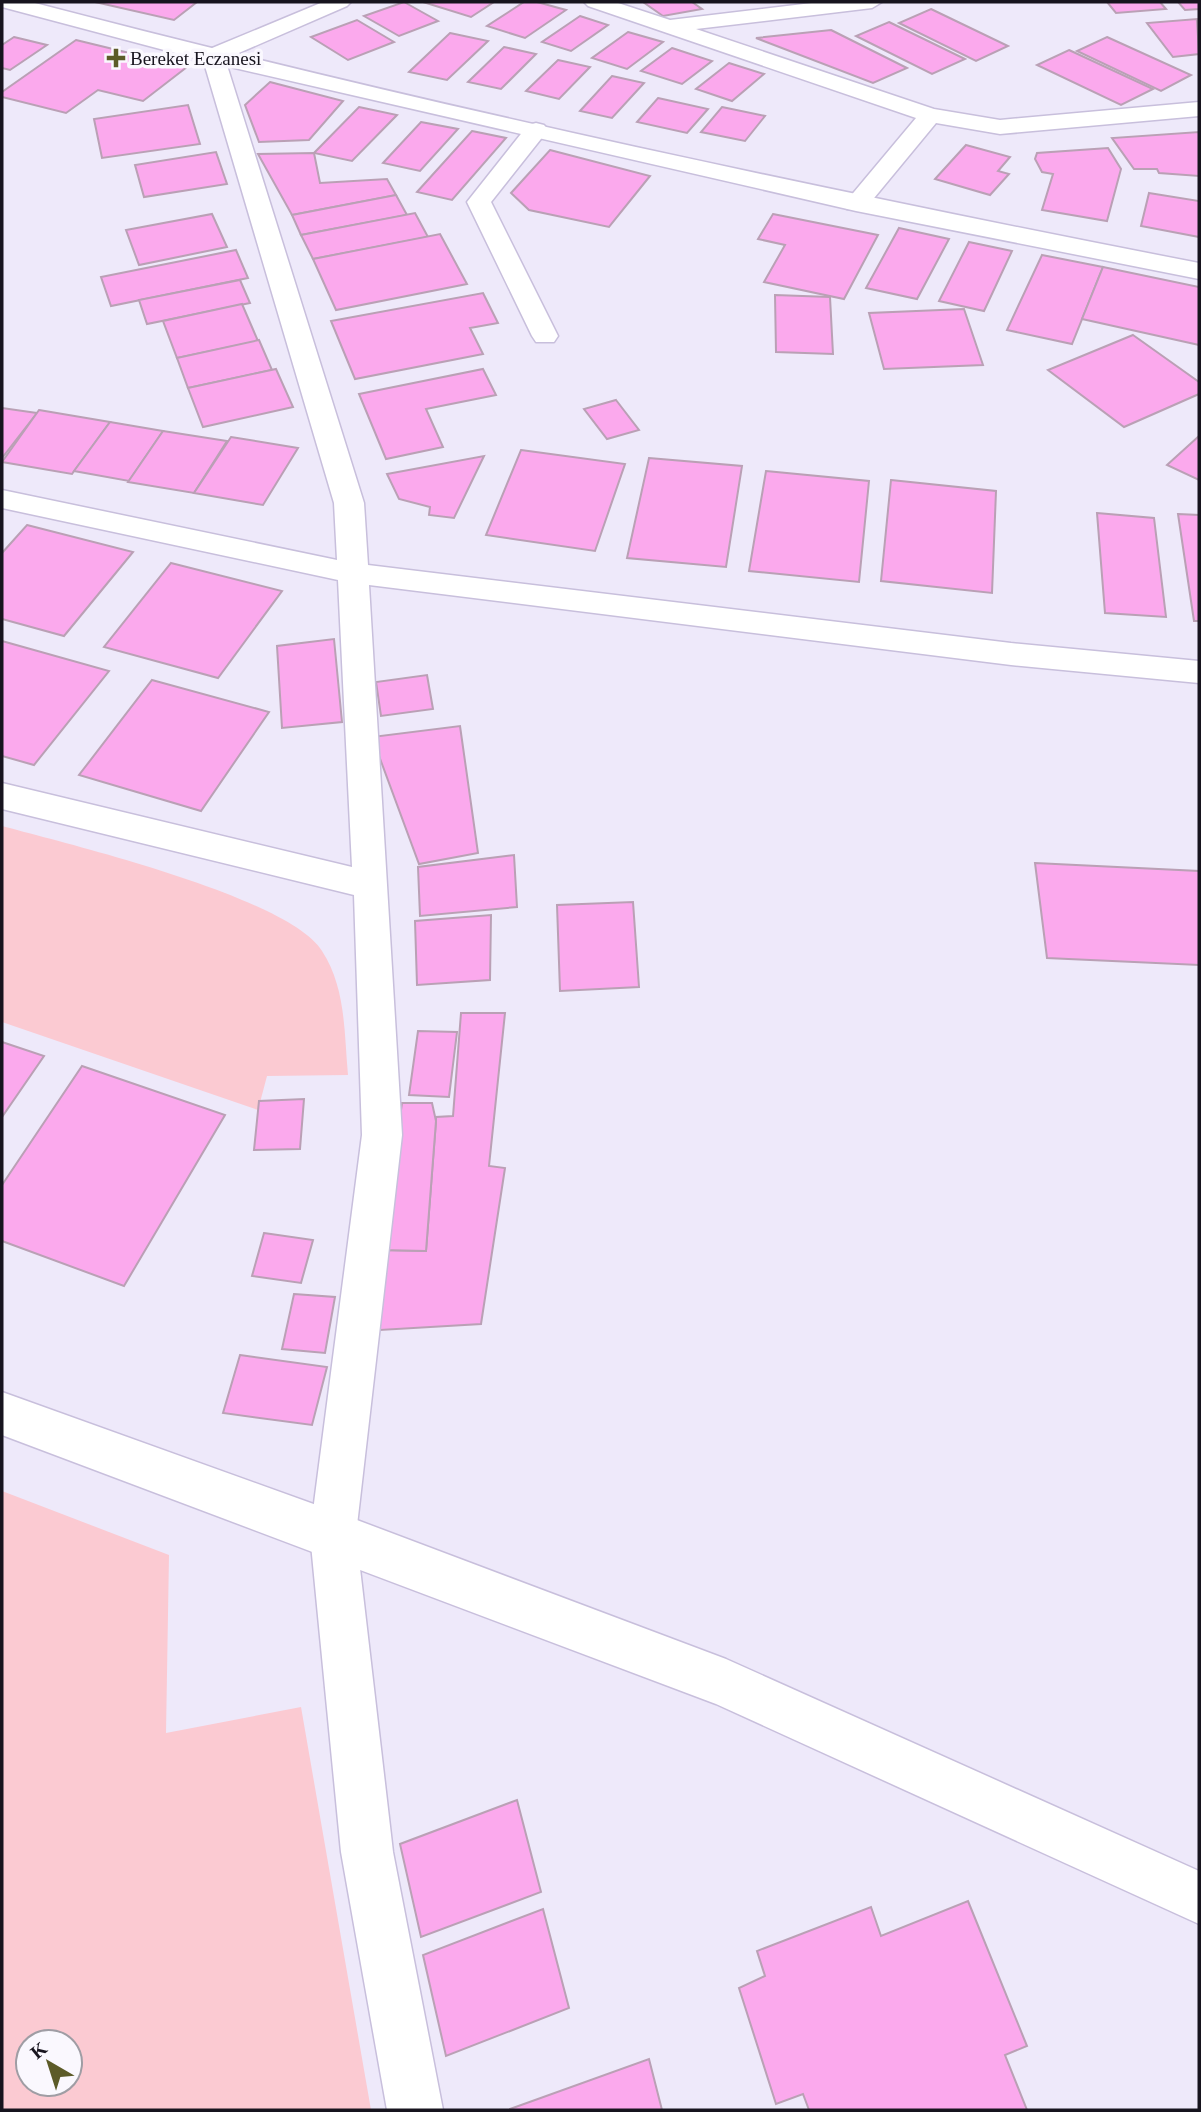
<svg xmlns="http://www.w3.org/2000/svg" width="1201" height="2112" font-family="'Times New Roman',serif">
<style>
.green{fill:#fbcad2;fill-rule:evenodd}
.building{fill:#fba9ed;stroke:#baa0b5;stroke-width:2}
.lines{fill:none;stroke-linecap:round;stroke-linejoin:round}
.street-casing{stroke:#c8bfdc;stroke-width:3}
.secondary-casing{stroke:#c8bfdc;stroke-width:3}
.street{fill:#fff;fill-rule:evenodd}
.secondary{fill:#fff;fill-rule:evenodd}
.poi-dot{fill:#5c5b28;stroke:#faf8fe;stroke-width:2.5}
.labels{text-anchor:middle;stroke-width:7;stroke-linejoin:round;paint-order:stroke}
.far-poi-label{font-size:19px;fill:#17141e;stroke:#faf8fe;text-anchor:start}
</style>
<rect width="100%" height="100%" fill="#eee9fa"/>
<g class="green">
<path d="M2,826C68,844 289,897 322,951C346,988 344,1032 348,1075L267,1076L258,1110L2,1022Z"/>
<path d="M2,1491L169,1555L166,1733L301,1707L371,2110H2ZM28,2042H70V2084H28Z"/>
</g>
<g class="building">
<path d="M95,2H197L174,20Z"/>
<path d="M404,2L438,21L399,36L364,16Z"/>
<path d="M423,2H494L471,17Z"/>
<path d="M524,2H537L566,10L525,38L487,26Z"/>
<path d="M643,2H692L702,9L663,16Z"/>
<path d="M1107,2H1160L1166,9L1116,13Z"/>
<path d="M1178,2H1199V9L1185,10Z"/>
<path d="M931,9L1008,46L976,61L899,23Z"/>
<path d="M580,16L608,25L571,51L542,42Z"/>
<path d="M1197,19L1199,54L1173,57L1147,23Z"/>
<path d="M357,20L394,42L348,60L311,37Z"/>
<path d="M889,22L965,59L932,74L856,36Z"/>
<path d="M831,30L907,68L873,83L756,38Z"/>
<path d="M628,32L663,42L627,69L592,58Z"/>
<path d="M450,33L488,41L447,80L409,72Z"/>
<path d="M14,37L47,45L10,70L2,68V45Z"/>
<path d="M1107,37L1191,75L1161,91L1077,51Z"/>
<path d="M76,40L187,67L143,101L98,90L66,113L2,97V92Z"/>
<path d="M504,47L536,54L501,89L468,82Z"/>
<path d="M672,48L712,61L682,84L641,71Z"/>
<path d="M1069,50L1153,89L1121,105L1037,65Z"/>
<path d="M558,60L590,67L559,99L526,91Z"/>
<path d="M729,63L764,74L732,101L696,89Z"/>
<path d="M612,76L644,83L612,118L580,111Z"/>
<path d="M270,82L343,101L309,140L259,142L245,105Z"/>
<path d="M658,98L708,109L687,133L637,122Z"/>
<path d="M188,105L200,144L102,158L94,119Z"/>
<path d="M359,107L397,115L352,161L314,153Z"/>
<path d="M722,107L765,116L745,141L701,132Z"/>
<path d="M421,122L458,129L420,171L383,163Z"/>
<path d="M472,131L506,138L452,200L417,192Z"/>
<path d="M1199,132V176L1159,173L1157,169H1134L1112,138Z"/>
<path d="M966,145L1010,157L998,171L1009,174L990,195L935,179Z"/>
<path d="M1108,148L1121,169L1107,221L1042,210L1053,174L1042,172L1035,159L1037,153Z"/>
<path d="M550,150L650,176L609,227L529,210L511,193Z"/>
<path d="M216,152L227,184L144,197L135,165Z"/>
<path d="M314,153L320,183L387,179L396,195L292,215L258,154Z"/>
<path d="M1149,193L1199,201V237L1141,226Z"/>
<path d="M396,195L407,215L301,235L292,215Z"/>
<path d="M415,213L428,237L313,259L301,235Z"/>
<path d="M212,214L227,247L139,265L126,230Z"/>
<path d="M773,214L878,235L844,299L764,282L785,245L758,239Z"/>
<path d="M899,228L949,239L917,299L866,288Z"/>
<path d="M440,234L467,284L336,310L313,259Z"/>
<path d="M969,242L1012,251L984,311L939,301Z"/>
<path d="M236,250L248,278L111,306L101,277Z"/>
<path d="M1042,255L1103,267L1072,344L1007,330Z"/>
<path d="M1103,267L1199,287V345L1082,319Z"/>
<path d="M240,280L250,303L147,324L139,300Z"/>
<path d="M483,293L498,323L470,328L483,354L355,379L331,321Z"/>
<path d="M775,295L830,297L833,354L776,352Z"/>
<path d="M242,304L258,341L177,358L163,321Z"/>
<path d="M964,309L983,365L884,369L869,313Z"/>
<path d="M1133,335L1199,382V394L1124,427L1048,370Z"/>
<path d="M259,340L272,370L188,388L177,358Z"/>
<path d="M276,369L293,407L203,427L188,388Z"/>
<path d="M483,369L496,395L426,409L443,447L386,459L359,394Z"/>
<path d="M616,400L639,430L607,439L584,409Z"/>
<path d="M2,408L37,413L2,458Z"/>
<path d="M39,410L110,422L72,474L2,462Z"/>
<path d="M110,422L163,431L129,481L74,471Z"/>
<path d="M163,431L227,441L194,493L128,482Z"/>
<path d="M1199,436V480L1167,465Z"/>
<path d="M231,437L298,448L263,505L194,493Z"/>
<path d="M521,450L625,464L595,551L486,535Z"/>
<path d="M484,456L454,518L429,515L430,507L399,499L387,474Z"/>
<path d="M649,458L742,466L726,567L627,558Z"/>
<path d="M766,471L869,481L859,582L749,571Z"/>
<path d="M891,480L996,491L992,593L881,581Z"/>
<path d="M1097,513L1154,518L1166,617L1105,613Z"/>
<path d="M1178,514L1199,515V621H1194Z"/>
<path d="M27,525L133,552L64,636L2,619V553Z"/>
<path d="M171,563L282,591L218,678L104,647Z"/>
<path d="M334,639L342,722L282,728L277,646Z"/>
<path d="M2,641L109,671L34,765L2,756Z"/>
<path d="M427,675L433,709L381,716L376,682Z"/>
<path d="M152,680L269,712L201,811L79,775Z"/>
<path d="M460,726L478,853L419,864L372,737Z"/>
<path d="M514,855L517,907L420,916L418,867Z"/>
<path d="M1035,863L1199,871V965L1047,958Z"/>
<path d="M633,902L639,987L560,991L557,905Z"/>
<path d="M491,915L490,980L417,985L415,921Z"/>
<path d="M461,1013H505L489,1166L505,1168L481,1324L380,1330L381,1250L426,1251L436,1121V1117L453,1116Z"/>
<path d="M418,1031L457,1032L449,1097L409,1095Z"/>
<path d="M2,1042L44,1056L2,1117Z"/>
<path d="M82,1066L225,1115L124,1286L2,1241V1185Z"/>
<path d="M304,1099L300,1149L254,1150L259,1101Z"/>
<path d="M402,1103H432L436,1121L426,1251L381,1250Z"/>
<path d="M264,1233L313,1240L301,1283L252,1276Z"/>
<path d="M294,1294L335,1297L325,1353L282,1349Z"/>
<path d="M240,1355L327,1367L312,1425L223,1413Z"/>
<path d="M517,1800L541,1892L421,1937L400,1844Z"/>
<path d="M968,1901L1027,2046L1005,2055L1027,2110H809L803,2094L776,2104L739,1988L765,1976L757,1951L871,1907L881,1936Z"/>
<path d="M543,1909L569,2008L446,2056L423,1955Z"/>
<path d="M649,2059L662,2110H510V2109Z"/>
</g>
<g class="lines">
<defs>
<g id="street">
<path d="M323,2H351L347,6L225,59L364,503L368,565L1011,643L1199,661V683L1011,665L369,585L402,1135L356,1534L393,1852L443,2110H387L341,1852L310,1534L362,1135L354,895L2,809V783L352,867L338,580L2,508V490L337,560L334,503L202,56L205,51Z"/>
<path d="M584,2H615L670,20L820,2H882L872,8L696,29L934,109L1000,120L1199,102V116L1000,134L936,123L865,209H847L844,204L916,118L588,6Z"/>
<path d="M536,123L544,125L548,130L491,202L558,336L554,342H536L532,336L467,202L528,125Z"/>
</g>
<g id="secondary">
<path d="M2,2H31C417,103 807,187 1199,263V279L856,211L213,63L2,7Z"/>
<path d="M2,1392L333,1511L726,1659L1199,1871V1924L716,1704L2,1435Z"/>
</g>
</defs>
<use href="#street" class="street-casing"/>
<use href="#secondary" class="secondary-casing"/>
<use href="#street" class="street"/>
<use href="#secondary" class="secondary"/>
</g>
<path class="poi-dot" d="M112.5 47.5h7v7h7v7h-7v7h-7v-7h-7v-7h7z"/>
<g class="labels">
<g class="far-poi-label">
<text x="130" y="65">Bereket Eczanesi</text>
</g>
</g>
<rect width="1201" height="2112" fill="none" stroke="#17141e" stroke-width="7"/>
<g transform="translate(49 2063) rotate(321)"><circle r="33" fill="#faf8fe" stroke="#9f9da4" stroke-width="2"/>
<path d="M0-5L12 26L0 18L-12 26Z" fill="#5c5b28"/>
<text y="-10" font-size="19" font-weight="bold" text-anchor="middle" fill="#17141e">K</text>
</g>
</svg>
